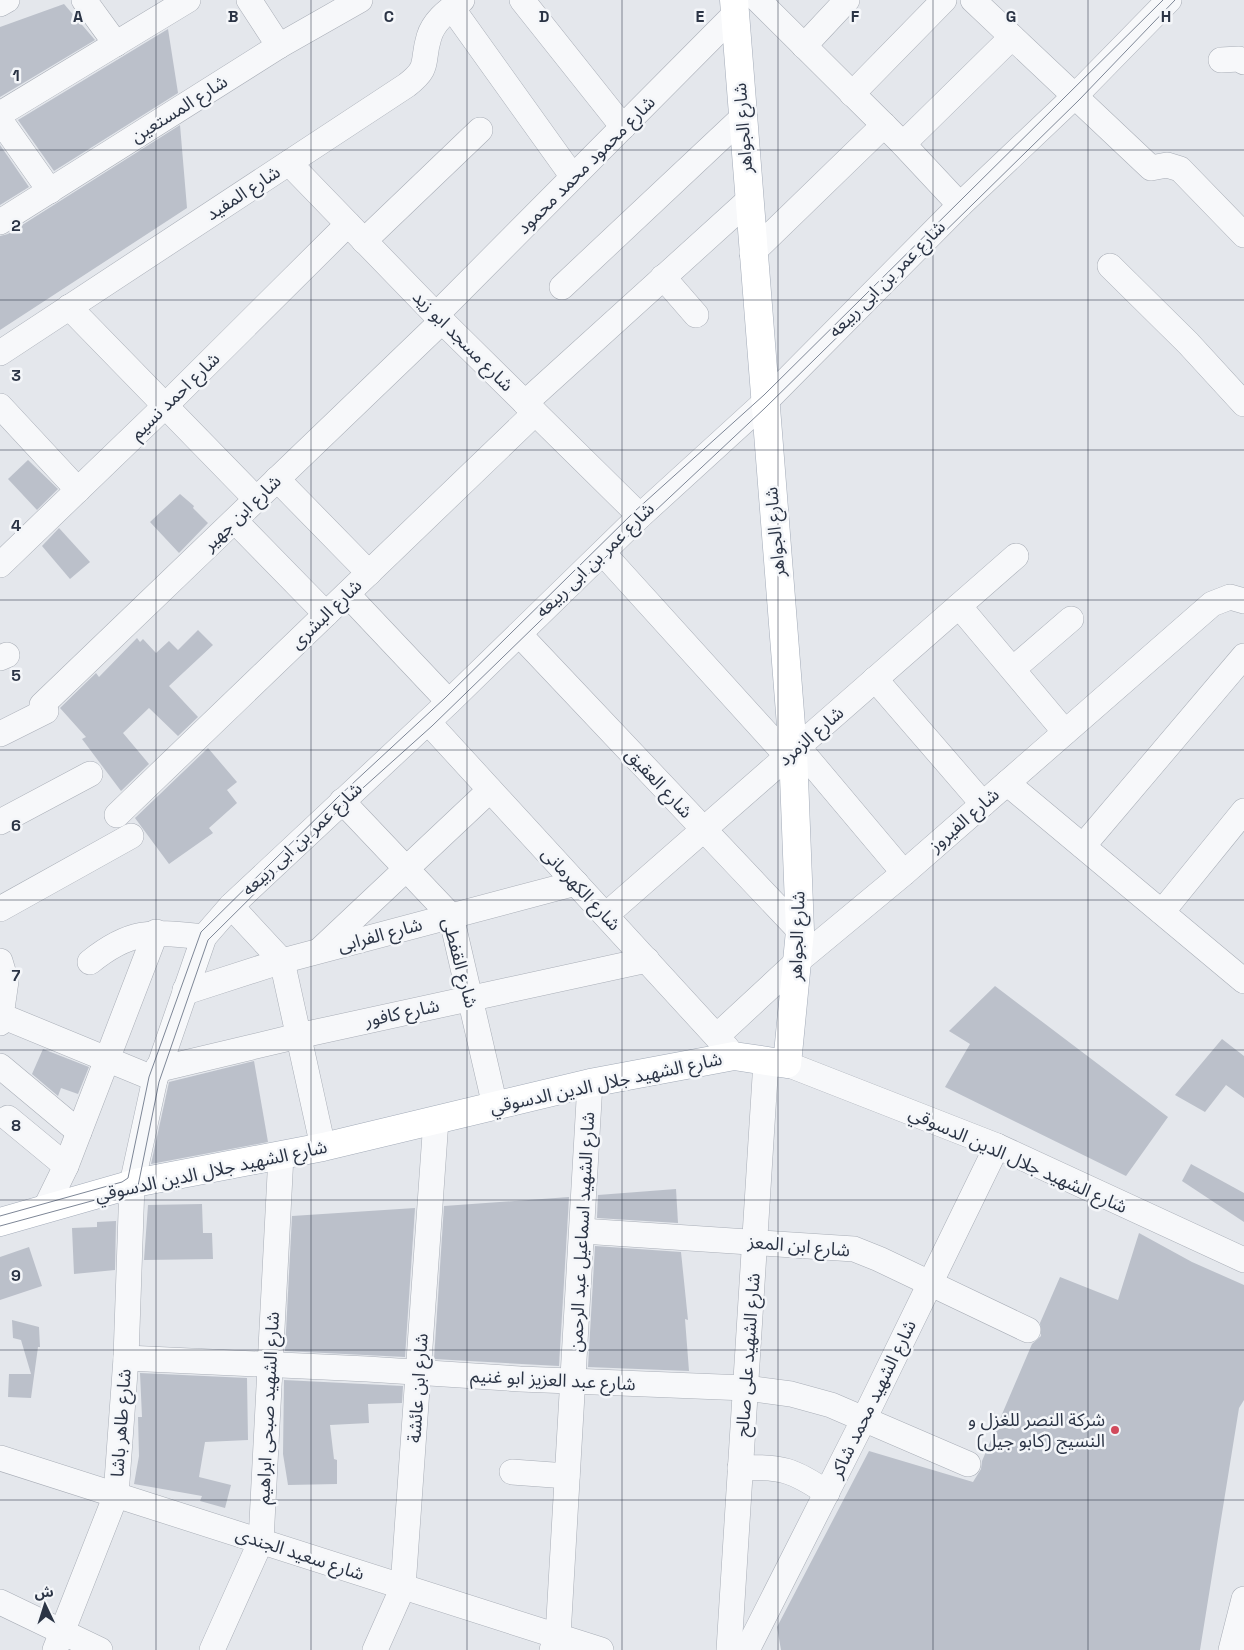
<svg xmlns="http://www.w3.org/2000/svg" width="1244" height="1650" font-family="'Space Grotesk','Noto Sans Arabic',sans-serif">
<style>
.building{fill:#bbc0ca}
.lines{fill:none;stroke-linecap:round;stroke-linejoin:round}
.minor-casing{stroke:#a9aeb7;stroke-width:26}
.major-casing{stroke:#a3abb8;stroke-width:29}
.minor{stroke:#f7f8fa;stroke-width:25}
.major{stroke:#fff;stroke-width:28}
.tram{stroke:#7d8696;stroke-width:1}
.grid{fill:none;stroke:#2b3445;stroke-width:1;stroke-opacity:0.55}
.poi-dot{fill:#d1495b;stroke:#f4f6f9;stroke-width:2}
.labels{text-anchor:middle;stroke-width:5;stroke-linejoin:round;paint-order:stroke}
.street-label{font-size:18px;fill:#2b3445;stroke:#f4f6f9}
.poi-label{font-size:18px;fill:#2b3445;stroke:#f4f6f9;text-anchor:end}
.grid-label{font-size:16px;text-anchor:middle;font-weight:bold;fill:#2b3445;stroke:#f4f6f9;stroke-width:5;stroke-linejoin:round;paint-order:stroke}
</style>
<rect width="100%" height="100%" fill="#e4e7ec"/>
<g class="building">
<path d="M64,4L95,40L0,97V27Z"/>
<path d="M168,29L178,93L54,171L18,120Z"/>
<path d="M180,125L187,208L0,330V236L8,234Z"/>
<path d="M0,145L29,187L0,205Z"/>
<path d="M28,460L58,489L37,510L8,479Z"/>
<path d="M180,494L194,506L193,508L208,523L179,553L150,522Z"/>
<path d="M59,528L90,562L70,579L42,546Z"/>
<path d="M198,630L213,645L169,686L198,717L178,736L149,708L123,733L149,764L121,791L82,739L86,737L60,708L96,673L99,677L137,638L140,642L143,639L156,653L169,641L178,650Z"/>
<path d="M208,748L237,782L227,790L237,803L209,828L213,833L169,864L135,818Z"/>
<path d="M995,986L1168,1117L1126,1176L945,1087L970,1044L949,1031Z"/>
<path d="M1222,1039L1244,1056V1098L1226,1085L1205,1112L1175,1095Z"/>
<path d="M43,1049L89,1067L78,1094L61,1088L58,1096L32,1074Z"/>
<path d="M254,1061L268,1142L151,1164L169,1082Z"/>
<path d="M1191,1164L1244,1193V1222L1182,1181Z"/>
<path d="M676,1189L678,1223L597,1218L598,1195Z"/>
<path d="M569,1197L559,1366L434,1359L444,1206Z"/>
<path d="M202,1204L203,1233H212L213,1259L144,1260L148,1205Z"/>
<path d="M415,1208L405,1357L285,1351L292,1216Z"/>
<path d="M116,1221L115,1270L74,1274L72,1228L97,1227V1222Z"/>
<path d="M1139,1233L1192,1262L1244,1285V1400L1239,1408L1200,1650H781L777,1627L869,1451L973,1482L981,1469L982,1461L1032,1344L1041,1336L1040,1323L1060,1277L1118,1300Z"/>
<path d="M595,1246L681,1252L688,1320L685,1319L689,1371L588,1367Z"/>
<path d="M29,1247L42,1286L0,1300V1257Z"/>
<path d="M12,1320L39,1327L40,1347H38L31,1398L8,1397L9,1374H31L21,1340L13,1338Z"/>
<path d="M140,1373L247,1378L248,1440L205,1442L199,1477L231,1485L225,1508L200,1501L202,1496L134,1484L139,1456L138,1417H142Z"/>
<path d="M284,1380L403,1386L402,1403L368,1404L369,1423L330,1425L334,1459L337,1460V1484L288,1485L283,1454Z"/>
</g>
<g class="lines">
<defs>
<g id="minor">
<path d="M84,0L116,44"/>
<path d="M249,0L279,46"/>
<path d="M522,0L623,127"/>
<path d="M758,0L903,144L960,205"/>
<path d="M973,0L1151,168L1167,165L1180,169L1244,235"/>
<path d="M0,4L7,0"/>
<path d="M452,8L573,177"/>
<path d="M804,46L847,0"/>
<path d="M1221,60L1239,59L1244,62"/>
<path d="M852,94L944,0"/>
<path d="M0,114L188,0"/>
<path d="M0,120L50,191"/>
<path d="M903,144L1012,37"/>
<path d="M289,163L442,321L640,516"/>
<path d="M0,222L279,46L360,0"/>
<path d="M364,241L480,130"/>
<path d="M752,253L884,125"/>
<path d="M1110,266L1188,343L1244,404"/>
<path d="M663,277L696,315"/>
<path d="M562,287L743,117"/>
<path d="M69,307L256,499"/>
<path d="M436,315L735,14"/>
<path d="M0,353L407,85C431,66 421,63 429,37C434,20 449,10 462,0"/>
<path d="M525,403L749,200"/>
<path d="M0,406L78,490"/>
<path d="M277,479L369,573"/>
<path d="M235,521L326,614"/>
<path d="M603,553L787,756"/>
<path d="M0,565L165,406L348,224"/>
<path d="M347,594L449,702"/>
<path d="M959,606L1065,732"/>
<path d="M519,634L800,931"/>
<path d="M0,658L7,655"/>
<path d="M1013,669L1071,619"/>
<path d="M875,679L983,804"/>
<path d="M42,705L442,321"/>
<path d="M428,722L727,1048"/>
<path d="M0,734L46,711"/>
<path d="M798,747L904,873"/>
<path d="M1007,783L1244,981"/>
<path d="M342,801L451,916L495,1106"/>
<path d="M117,815L535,413"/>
<path d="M0,822L90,774"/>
<path d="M1083,846L1244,656"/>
<path d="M231,906L282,961L323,1147"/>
<path d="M0,909L131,836"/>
<path d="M1162,912L1244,811"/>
<path d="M606,915L1016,556"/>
<path d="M321,949L490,790"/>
<path d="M0,961L6,981L0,1023"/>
<path d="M90,962C132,928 153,932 204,937"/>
<path d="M185,990L189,991L282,961L576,883"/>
<path d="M2,1016L155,1079"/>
<path d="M717,1036L799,960L904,873L1212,604L1230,597L1244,601"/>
<path d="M787,1064L997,1146L1244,1260"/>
<path d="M0,1066L79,1132"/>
<path d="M158,1067L164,1068L298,1036L647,960"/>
<path d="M8,1118L66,1166"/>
<path d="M45,1209L66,1166L156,932"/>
<path d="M582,1231L854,1249L879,1259L1028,1330"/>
<path d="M126,1358L367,1369L520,1379L746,1388L791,1394L831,1405L968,1464"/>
<path d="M0,1458L601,1650"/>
<path d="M740,1468C781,1466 794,1470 827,1493"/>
<path d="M512,1472L567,1476"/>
<path d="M0,1602L100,1650"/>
<path d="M55,1650L116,1495L126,1358L132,1184L155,1079L204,937L231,906L449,702L640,516L765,402L960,205L1075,96L1169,0"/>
<path d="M212,1650L261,1541L281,1155"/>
<path d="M375,1650L403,1587L436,1120"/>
<path d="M552,1650L558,1636L590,1083"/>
<path d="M729,1650L766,1061"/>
<path d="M747,1650L864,1419L997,1146"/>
<path d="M1231,1650L1244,1599"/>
</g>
<path id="major" d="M0,1222L140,1182L323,1147L590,1083L734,1056L787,1064L800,931L793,751L734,0"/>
</defs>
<use href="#minor" class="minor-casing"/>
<use href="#major" class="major-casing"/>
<use href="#minor" class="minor"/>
<use href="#major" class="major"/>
<g class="tram">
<path d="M0,1216L122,1182L128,1178L149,1077L201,932L338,797L445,698L635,511L764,395L1163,0"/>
<path d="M0,1226L132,1190L138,1186L159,1082L208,940L345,804L432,726L606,557L765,408L1079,100L1175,0"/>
</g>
</g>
<path class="grid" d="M156,0V1650M311,0V1650M467,0V1650M622,0V1650M778,0V1650M933,0V1650M1088,0V1650M0,150H1244M0,300H1244M0,450H1244M0,600H1244M0,750H1244M0,900H1244M0,1050H1244M0,1200H1244M0,1350H1244M0,1500H1244"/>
<circle class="poi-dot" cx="1115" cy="1430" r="5"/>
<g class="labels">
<g class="street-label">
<text transform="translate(179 109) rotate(-32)" y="6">شارع المستعين</text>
<text transform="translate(743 128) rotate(-94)" y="6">شارع الجواهر</text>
<text transform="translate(586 165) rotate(-45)" y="6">شارع محمود محمد محمود</text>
<text transform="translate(243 193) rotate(-33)" y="6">شارع المفيد</text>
<text transform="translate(887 279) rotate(-45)" y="6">شارع عمر بن ابى ربيعه</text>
<text transform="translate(463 341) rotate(45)" y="6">شارع مسجد ابو زيد</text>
<text transform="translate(175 396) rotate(-44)" y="6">شارع احمد نسيم</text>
<text transform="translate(242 513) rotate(-44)" y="6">شارع ابن جهير</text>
<text transform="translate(775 532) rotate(-95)" y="6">شارع الجواهر</text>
<text transform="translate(595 560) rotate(-44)" y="6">شارع عمر بن ابى ربيعه</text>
<text transform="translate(326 614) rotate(-44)" y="6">شارع البشرى</text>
<text transform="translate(811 736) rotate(-41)" y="6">شارع الزمرد</text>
<text transform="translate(659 783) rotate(47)" y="6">شارع العقيق</text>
<text transform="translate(964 820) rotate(-41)" y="6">شارع الفيروز</text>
<text transform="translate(302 839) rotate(-43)" y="6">شارع عمر بن ابى ربيعه</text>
<text transform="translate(581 889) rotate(47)" y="6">شارع الكهرمانى</text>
<text transform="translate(380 935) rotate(-15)" y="6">شارع الفرابى</text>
<text transform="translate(797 936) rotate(-88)" y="6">شارع الجواهر</text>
<text transform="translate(460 963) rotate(75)" y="6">شارع القفطى</text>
<text transform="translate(402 1013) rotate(-12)" y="6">شارع كافور</text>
<text transform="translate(606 1083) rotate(-12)" y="6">شارع الشهيد جلال الدين الدسوقي</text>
<text transform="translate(1018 1160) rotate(24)" y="6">شارع الشهيد جلال الدين الدسوقي</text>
<text transform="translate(211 1171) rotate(-12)" y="6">شارع الشهيد جلال الدين الدسوقي</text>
<text transform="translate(582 1232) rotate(-87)" y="6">شارع الشهيد اسماعيل عبد الرحمن</text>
<text transform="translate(799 1246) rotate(5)" y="6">شارع ابن المعز</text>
<text transform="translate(748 1355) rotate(-86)" y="6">شارع الشهيد على صالح</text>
<text transform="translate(553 1380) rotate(3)" y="6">شارع عبد العزيز ابو غنيم</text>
<text transform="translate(418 1388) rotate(-86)" y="6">شارع ابن عائشة</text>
<text transform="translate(873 1399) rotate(-64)" y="6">شارع الشهيد محمد شاكر</text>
<text transform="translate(268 1408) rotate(-87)" y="6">شارع الشهيد صبحى ابراهيم</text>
<text transform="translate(121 1423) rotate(-86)" y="6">شارع طاهر باشا</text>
<text transform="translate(300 1554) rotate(18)" y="6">شارع سعيد الجندى</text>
</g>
<g class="poi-label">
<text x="1105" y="1426">شركة النصر للغزل و<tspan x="1105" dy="21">النسيج (كابو جيل)</tspan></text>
</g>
</g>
<g class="grid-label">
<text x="78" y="22">A</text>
<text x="233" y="22">B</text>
<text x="389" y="22">C</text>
<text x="544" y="22">D</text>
<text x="700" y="22">E</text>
<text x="855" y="22">F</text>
<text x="1011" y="22">G</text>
<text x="1166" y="22">H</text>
<text x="16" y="81">1</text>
<text x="16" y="231">2</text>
<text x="16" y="381">3</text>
<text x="16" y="531">4</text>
<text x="16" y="681">5</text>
<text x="16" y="831">6</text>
<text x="16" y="981">7</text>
<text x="16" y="1131">8</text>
<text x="16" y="1281">9</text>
</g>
<g transform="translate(45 1605) rotate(356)" stroke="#f4f6f9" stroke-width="4" paint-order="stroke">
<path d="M0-4L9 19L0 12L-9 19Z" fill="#2b3445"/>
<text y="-8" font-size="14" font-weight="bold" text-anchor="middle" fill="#2b3445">ش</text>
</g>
</svg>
